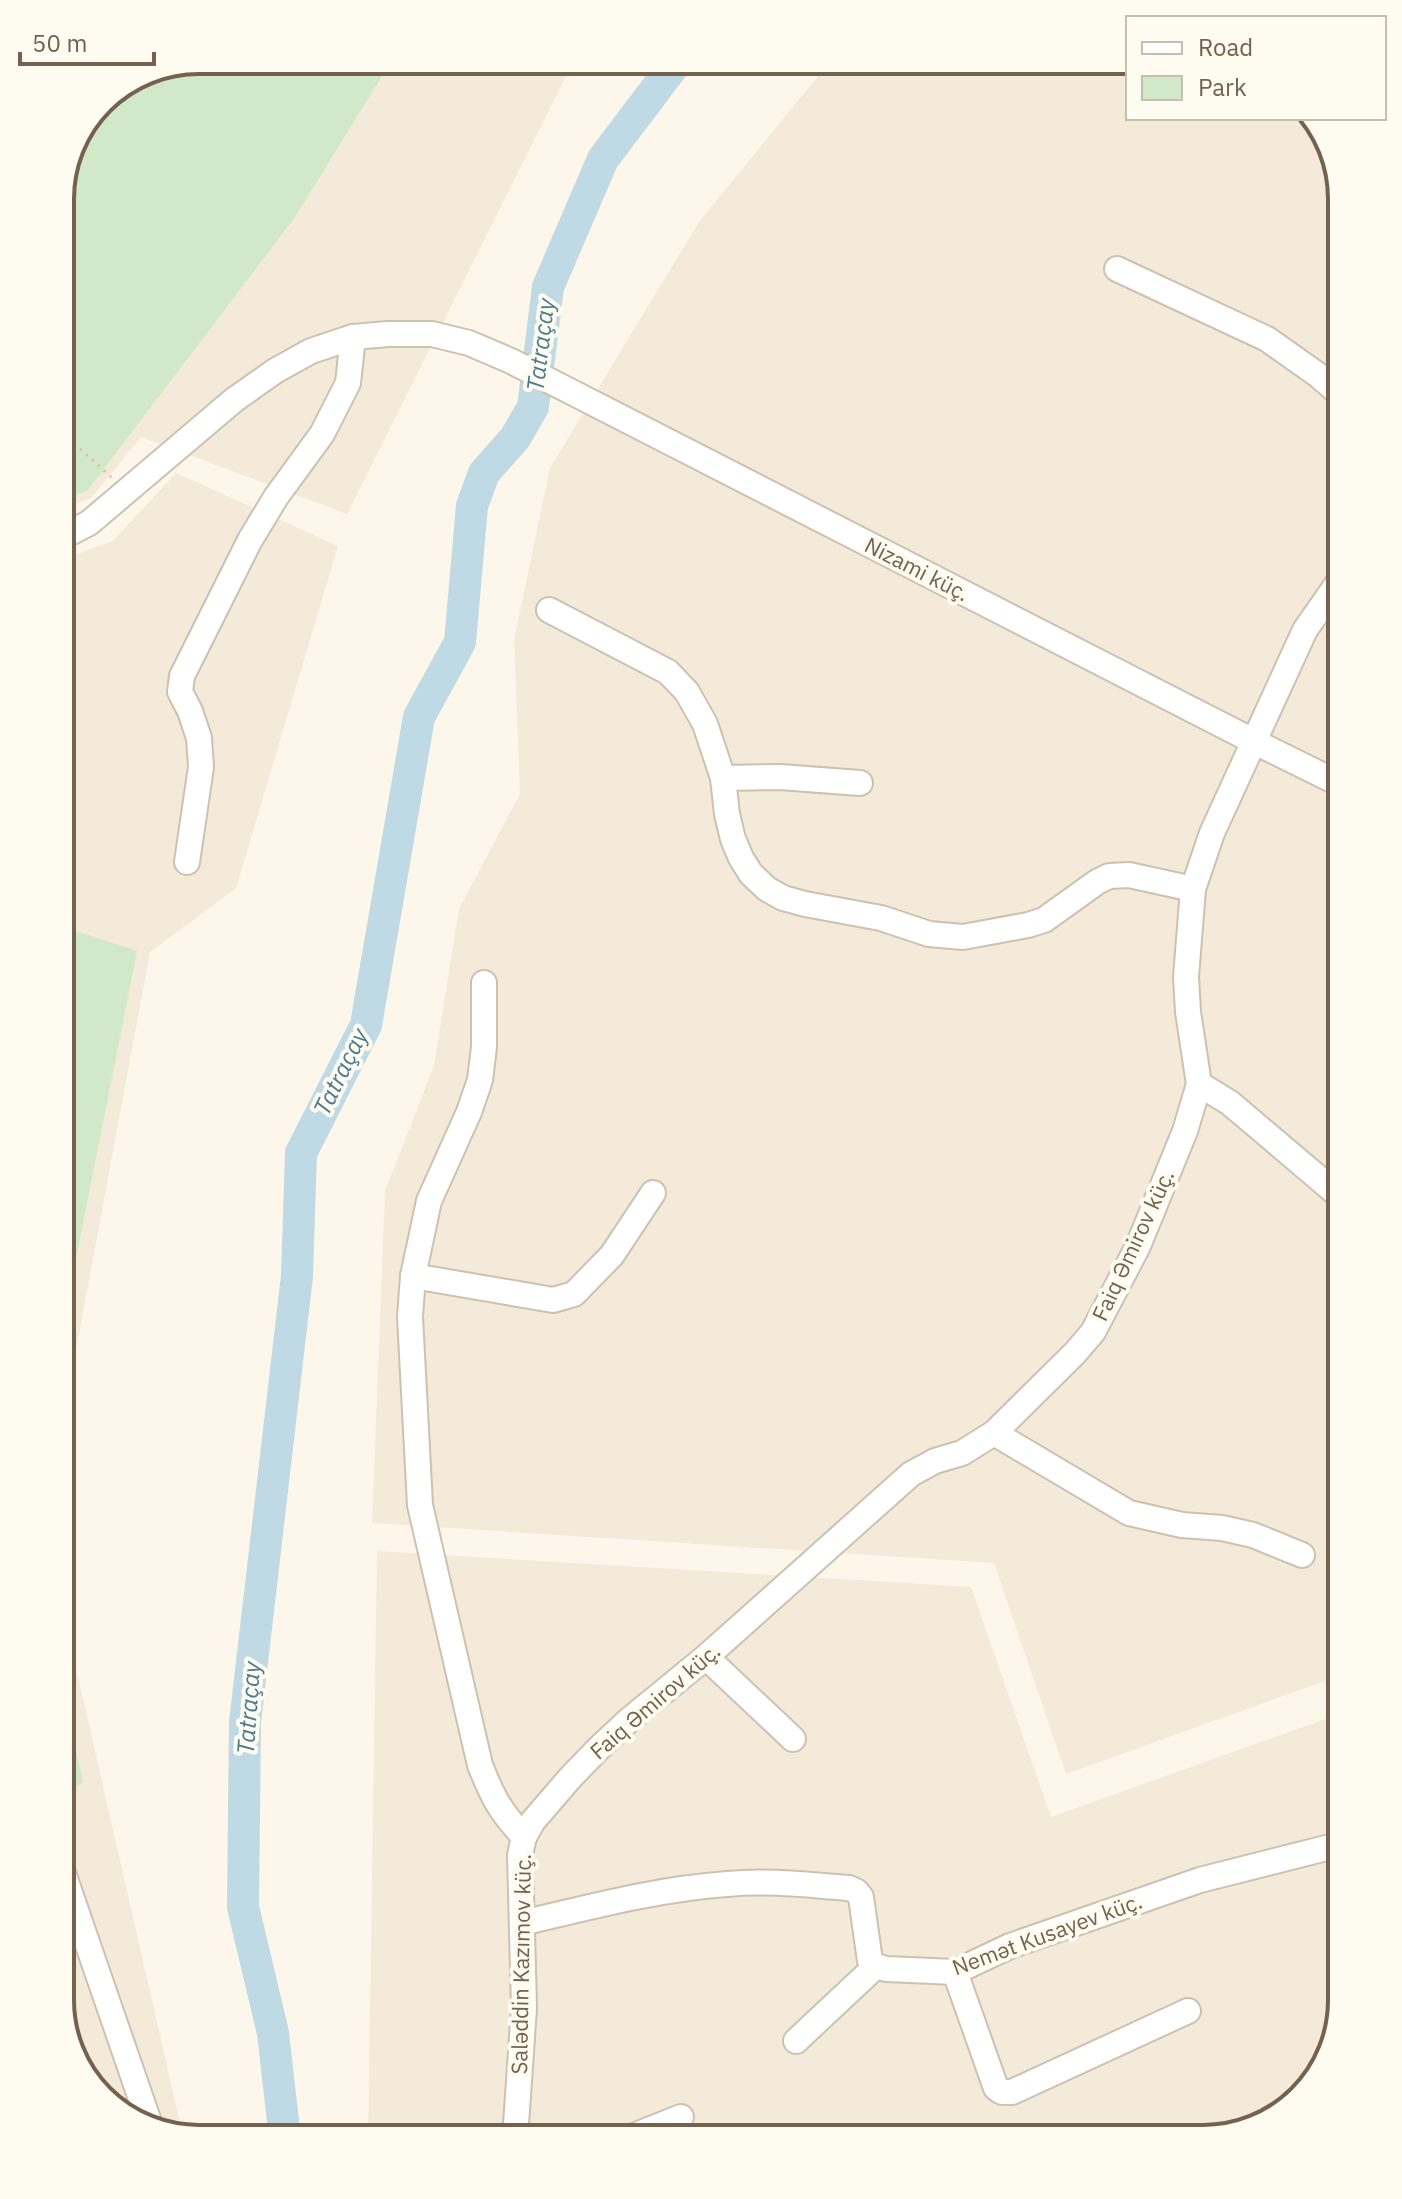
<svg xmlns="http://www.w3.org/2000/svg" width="1402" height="2199" font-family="'IBM Plex Sans',sans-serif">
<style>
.residential{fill:#f3ead9}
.green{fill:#d1e9c9}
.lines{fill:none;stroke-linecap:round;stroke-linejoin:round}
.river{stroke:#bfdae5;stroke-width:32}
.minor-casing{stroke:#cdc1b0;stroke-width:28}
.path{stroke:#d5bfa6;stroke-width:3;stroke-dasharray:2 6;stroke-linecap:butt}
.minor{stroke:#fff;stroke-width:24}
.labels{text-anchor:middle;stroke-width:8;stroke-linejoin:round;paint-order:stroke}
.street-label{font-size:22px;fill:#75624e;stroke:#fefbf1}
.water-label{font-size:24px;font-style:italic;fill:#4c7a8e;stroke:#fefbf1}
.rim{fill:none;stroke:#75624e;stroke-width:4}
</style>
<rect width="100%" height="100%" fill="#fcf7ea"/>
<g class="residential">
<path d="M1128,61V118H1310L1327,137L1342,199V1675L1066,1774L994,1563L372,1523L385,1191L434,1066L459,909L520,794L514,640L550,468L699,222L828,64Z"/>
<path d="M571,66L347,514L141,437L91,498L60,510V191L101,101L146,70Z"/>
<path d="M176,473L338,546L236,888L150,952L60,1436V557H69L113,541Z"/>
<path d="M377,1551L971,1587L1051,1817L1342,1713V2000L1319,2077L1265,2124L1203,2139H366L368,2138Z"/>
<path d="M60,1598L183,2136L122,2116L75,2062L60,2000Z"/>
</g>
<g class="green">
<path d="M392,68L382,76L295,217L87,491L60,501V191L101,101L146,70Z"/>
<path d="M60,926L137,951L60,1339Z"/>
<path d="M60,1682L83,1782L60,1799Z"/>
</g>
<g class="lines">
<path class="river" d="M285,2139L273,2033L243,1907L245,1722L297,1276L301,1153L366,1025L419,717L460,642L472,506L484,473L515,438L533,407L548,287L603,159L674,65"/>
<defs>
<g id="minor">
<path d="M1117,269L1267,339L1318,375L1342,396"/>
<path d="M60,538L89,523L234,400L275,371L311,351L353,337L388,334H432L469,343L511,361L1255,742L1342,785"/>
<path d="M549,610L668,672L687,692L705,724L723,778L727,814L733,839L741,858L751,874L767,889L783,898L805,904L881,918L929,934L963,937L1028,925L1044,920L1097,882L1109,876L1129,875L1193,889"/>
<path d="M723,778L780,777L860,783"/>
<path d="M187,862L201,767L199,738L190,711L180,692L182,676L250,540L276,497L322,434L348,383L353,337"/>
<path d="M484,983V1047L480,1080L469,1112L429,1201L413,1276L410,1317L420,1505L480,1765C493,1798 500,1811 524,1837"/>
<path d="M1199,1084L1230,1103L1342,1198"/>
<path d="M413,1276L553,1300L574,1294L612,1255L653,1193"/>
<path d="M994,1433L1129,1513L1182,1525L1222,1528L1253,1535L1302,1555"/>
<path d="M706,1657L793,1739"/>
<path d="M60,1864L150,2125"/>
<path d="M522,1923C590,1907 657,1889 727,1884C768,1880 808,1885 849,1888L856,1891L861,1897L870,1961L876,1966L886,1969L955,1972L1010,1946L1200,1880L1342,1844"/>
<path d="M955,1972L996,2088L1002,2092H1012L1188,2011"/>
<path d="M796,2041L876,1966"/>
<path d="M515,2139L524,2008L520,1855L524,1837L533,1821L570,1778L598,1749L629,1720L706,1657L911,1474L935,1461L962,1453L994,1433L1075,1353L1093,1332L1138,1246L1185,1131L1199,1084L1188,1012L1186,977L1193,889L1212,833L1305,630L1342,577"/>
<path d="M626,2139L681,2117"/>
</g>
</defs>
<use href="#minor" class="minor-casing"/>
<path class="path" d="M60,436L77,446L112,478"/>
<use href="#minor" class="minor"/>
</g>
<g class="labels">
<g class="street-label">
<text transform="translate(917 569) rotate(27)" y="8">Nizami küç.</text>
<text transform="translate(1133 1245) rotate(-65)" y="8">Faiq Əmirov küç.</text>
<text transform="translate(655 1701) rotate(-41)" y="8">Faiq Əmirov küç.</text>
<text transform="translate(1047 1934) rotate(-20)" y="8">Nemət Kusayev küç.</text>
<text transform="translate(521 1964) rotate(-89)" y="8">Saləddin Kazımov küç.</text>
</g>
<g class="water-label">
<text transform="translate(541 345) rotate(-83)" y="8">Tatraçay</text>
<text transform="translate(341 1072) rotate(-64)" y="8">Tatraçay</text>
<text transform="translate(249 1708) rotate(-86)" y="8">Tatraçay</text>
</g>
</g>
<path d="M0 0H1402V2199H0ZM199 74H1203A125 125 0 0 1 1328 199V2000A125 125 0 0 1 1203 2125H199A125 125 0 0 1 74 2000V199A125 125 0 0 1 199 74Z" fill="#fefbf1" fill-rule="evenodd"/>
<path class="rim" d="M199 74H1203A125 125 0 0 1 1328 199V2000A125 125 0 0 1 1203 2125H199A125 125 0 0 1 74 2000V199A125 125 0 0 1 199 74Z"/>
<rect x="1126" y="16" width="260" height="104" fill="#fefbf1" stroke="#c7beb0" stroke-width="2"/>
<rect x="1142" y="42" width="40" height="12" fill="#ffffff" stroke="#c7beb0" stroke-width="2"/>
<text x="1198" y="56" font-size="24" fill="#75624e">Road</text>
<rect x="1142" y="76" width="40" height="24" fill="#d1e9c9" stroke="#c7beb0" stroke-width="2"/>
<text x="1198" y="96" font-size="24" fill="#75624e">Park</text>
<path d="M20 52v12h134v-12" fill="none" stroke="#75624e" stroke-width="4"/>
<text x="32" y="52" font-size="24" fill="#75624e" stroke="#fefbf1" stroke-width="6" paint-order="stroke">50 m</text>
</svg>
